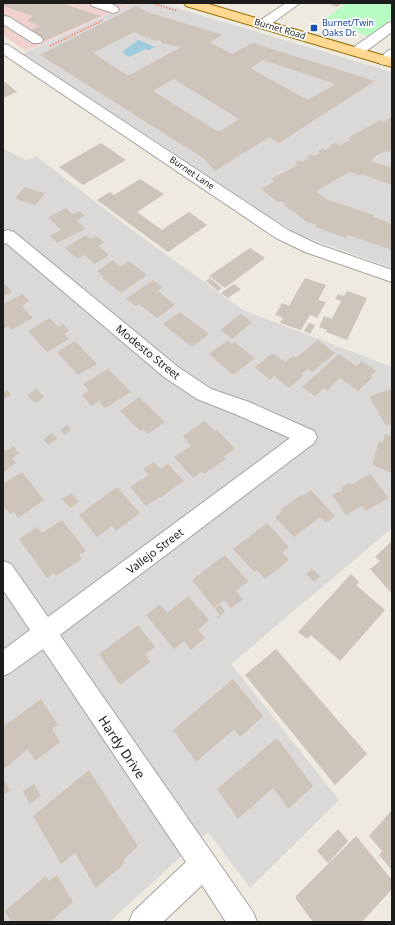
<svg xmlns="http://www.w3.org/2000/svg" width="395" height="925" font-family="'Noto Sans',sans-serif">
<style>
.residential{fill:#dad9d8}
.commercial{fill:#f1d1ce}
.park{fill:#b9fcc3}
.water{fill:#9dccdf}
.building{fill:#cec4b9;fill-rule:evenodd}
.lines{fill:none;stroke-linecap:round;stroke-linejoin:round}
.minor-casing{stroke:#a3a3a3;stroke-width:2}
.major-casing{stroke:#936c00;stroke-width:2}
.path{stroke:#ff7b60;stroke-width:1.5;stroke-dasharray:1.5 1.5;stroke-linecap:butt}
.minor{fill:#fff;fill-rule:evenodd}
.major{fill:#ffd894;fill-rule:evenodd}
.transit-dot{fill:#1a4fb4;stroke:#fff;stroke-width:1.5}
.labels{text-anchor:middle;stroke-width:3.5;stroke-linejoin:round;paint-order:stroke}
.far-transit-label{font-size:9px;fill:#164399;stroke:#fff;text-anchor:start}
.far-street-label{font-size:9px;fill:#1c1c1c;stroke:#fff}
.street-label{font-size:11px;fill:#1c1c1c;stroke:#fff}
.near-street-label{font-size:13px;fill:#1c1c1c;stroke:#fff}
</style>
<rect width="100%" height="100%" fill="#eeeae0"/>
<g class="residential">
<path d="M133,3H160L392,72V268L300,235L227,191L22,54Z"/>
<path d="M3,149L27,160L36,156L132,230L243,310L392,367V528L231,664L339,800L250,888L208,832L109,922H3Z"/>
</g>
<path class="commercial" d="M3,3H127L130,4L26,51L3,35Z"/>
<path class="park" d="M346,3H392V19L369,37L325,19Z"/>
<path class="water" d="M138,40L155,47L149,50L145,49L129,57L122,52Z"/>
<g class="building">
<path d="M3,3H61L101,16L44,41L29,31L40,26L27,21L33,16L3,6Z"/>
<path d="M326,3H343L337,7Z"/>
<path d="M136,6L147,12L223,35L210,42L232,54L252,43L375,81L279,143L269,137L215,171L203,158L40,55ZM134,32L141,35L140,36L151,38L150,39L155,41L157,40L162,41L161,43L181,47L130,75H127L93,53ZM263,60L336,84L308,100L250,68ZM174,79L239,119L221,131H217L153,91Z"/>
<path d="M3,82H5L17,92L3,98Z"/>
<path d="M392,116V150L389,152L386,151L375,156L371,161L392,168V185L362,174L361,176L350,172L316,191L325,199L374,215L373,217L392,224V250L348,235L346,238L315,227L317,225L307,222L284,205L286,204L281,201L278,202L261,189L275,181L271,179L298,165L295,163L300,160L302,162L309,158L307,157L311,154L314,156L320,153L318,151L323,148L325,150L332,147L330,146L335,143L340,145L351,140L348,138L380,120L383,122Z"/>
<path d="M101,143L126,160L83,185L59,167Z"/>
<path d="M140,179L164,194L137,212L162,230L189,212L207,225L168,252L97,200L110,192L114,195Z"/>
<path d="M24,187L45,193L36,205L15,199Z"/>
<path d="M66,208L72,214L80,211L85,216L77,220L85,229L57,243L50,236L61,230L48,217Z"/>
<path d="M86,235L91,239L96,236L104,242L98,246L109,255L95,264L84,255L78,259L65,248Z"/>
<path d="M250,248L265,258L225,288L209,276Z"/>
<path d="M113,260L120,267L129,261L147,275L121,293L102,278L104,277L97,271Z"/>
<path d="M210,278L222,288L218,291L206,281Z"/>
<path d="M305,278L326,285L318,300L326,302L317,318L310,315L301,330L280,323L283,318L275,315L282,303L289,306Z"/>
<path d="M153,280L163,287L158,291L175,305L157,318L139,304L136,306L126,299Z"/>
<path d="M3,282L12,292L3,296Z"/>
<path d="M234,284L241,289L228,298L221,293Z"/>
<path d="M347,291L367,298L347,340L326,332L327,330L319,327L324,316L332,319L341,301L335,299L338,294L344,296Z"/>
<path d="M22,294L29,301L22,306L33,318L11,330L8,326L3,329V304Z"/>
<path d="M180,312L209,334L192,347L163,324Z"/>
<path d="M241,314L252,322L232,339L220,330Z"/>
<path d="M50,318L58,327L63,324L69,331L64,334L69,339L47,352L28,331Z"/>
<path d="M309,323L315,325L310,334L304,331Z"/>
<path d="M228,340L232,344L234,342L255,358L233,375L209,354Z"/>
<path d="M318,340L335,353L312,372L308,369L301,374L303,376L289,388L274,376L270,380L255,367L273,353L285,362L293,356L296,358Z"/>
<path d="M75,341L97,364L78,375L57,352Z"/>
<path d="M339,354L356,366L362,361L376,371L371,376L372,378L358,391L340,378L327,391L324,388L315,396L302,387Z"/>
<path d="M108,369L131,392L105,408L99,401L91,406L82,395L89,391L83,384Z"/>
<path d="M37,389L44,397L35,403L27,395Z"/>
<path d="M392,389V424L386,426L369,396Z"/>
<path d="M7,390L11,395L3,399V393Z"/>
<path d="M139,397L165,422L148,434L143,429L140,431L120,411Z"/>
<path d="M205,421L215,431L217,430L235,449L223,457L226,459L204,474L202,471L193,478L174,457L191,446L183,436Z"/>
<path d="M67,425L71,430L64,435L60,430Z"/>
<path d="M52,433L57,439L48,445L43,439Z"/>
<path d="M385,434L392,436V473L372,465L379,441L383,442Z"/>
<path d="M14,446L19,453L12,458L16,463L3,472V448L6,451Z"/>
<path d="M154,462L160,469L168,464L184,481L160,498L159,497L146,506L130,487L149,475L143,469Z"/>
<path d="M22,472L44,500L18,518L14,512L10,514L3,505V484Z"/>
<path d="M370,474L389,498L366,511L362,506L346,515L332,495L343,490L341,487L349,483L351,485Z"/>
<path d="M117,487L140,513L116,531L112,526L97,537L79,515Z"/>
<path d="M311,490L335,516L326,523L320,517L294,537L275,517L282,511L280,510L301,495L303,496Z"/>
<path d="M72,493L79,502L70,508L62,499Z"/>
<path d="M62,520L86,551L79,555L82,559L56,576L54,573L47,578L19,539L37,527L42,533Z"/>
<path d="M267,523L289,547L282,552L289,560L265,579L257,570L254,572L233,549Z"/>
<path d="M392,541V594L370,569L380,561L375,557Z"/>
<path d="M225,555L248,581L236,591L243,599L231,608L224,600L214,608L192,580Z"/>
<path d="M312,569L320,576L314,582L306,574Z"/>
<path d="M351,574L359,582L356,585L385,610L340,661L311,635L307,639L298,632Z"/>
<path d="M188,596L209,620L198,630L205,638L191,650L184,641L174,649L146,615L160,604L167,613Z"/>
<path d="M220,605L225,611L218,619L217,617L220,615L215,609Z"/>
<path d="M138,625L155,647L145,654L150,662L120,685L99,654Z"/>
<path d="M276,649L367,754L335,785L245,675Z"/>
<path d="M233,679L263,716L240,737L234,729L196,762L173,730Z"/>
<path d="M41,699L58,725L52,729L60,742L35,761L28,749L5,768L3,765V727Z"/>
<path d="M277,738L313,786L288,809L273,788L238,819L217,789Z"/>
<path d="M89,770L138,846L123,860L125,863L96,888L75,853L61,864L33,816Z"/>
<path d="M3,778L10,790L3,795Z"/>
<path d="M34,784L41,796L30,804L23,791Z"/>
<path d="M392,810V870L379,855L382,851L369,836Z"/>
<path d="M338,829L348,841L328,863L317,851Z"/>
<path d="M356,836L392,880V889L362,922H313L296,899V896Z"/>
<path d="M57,875L73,902L50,922H11L5,911L46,876L49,881Z"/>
</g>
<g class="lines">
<defs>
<g id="minor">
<path d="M90,3C99,3 113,1 119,9L117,12L113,13L92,6Z"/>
<path d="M286,3H300L267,27H259L257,24L259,21Z"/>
<path d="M5,16L9,17L41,37L43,40L41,43H33L3,24V17Z"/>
<path d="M392,22V32L361,55H351L350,52L351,49L388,23Z"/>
<path d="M3,44L8,45L288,230L317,244L392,270V282L305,252L276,238L3,54Z"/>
<path d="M392,49V61C389,65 385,65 380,64L379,61C382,56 386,51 392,49Z"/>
<path d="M8,230L14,232L178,367L211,389L249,402L314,431L317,437L314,443L60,635L253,912L257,922H226L202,885L163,922H129L133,912L186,862L43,649L11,672L3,676V650L30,630L3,590V561L11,564L48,617L290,438L235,414L197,399L164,377L6,243L3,244V232Z"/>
</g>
<path id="major" d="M184,3H205L392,58V67L186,6Z"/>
</defs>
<use href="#minor" class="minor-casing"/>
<use href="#major" class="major-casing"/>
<g class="path">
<path d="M152,3L177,11"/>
<path d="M50,46L103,20"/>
</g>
<use href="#minor" class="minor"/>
<use href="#major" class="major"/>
</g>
<rect class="transit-dot" x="310" y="24" width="8" height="8" rx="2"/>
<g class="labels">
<g class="far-transit-label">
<text x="322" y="26">Burnet/Twin<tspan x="322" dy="10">Oaks Dr.</tspan></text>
</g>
<g class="far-street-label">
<text transform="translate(280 29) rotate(16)" y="3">Burnet Road</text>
<text transform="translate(192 173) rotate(34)" y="3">Burnet Lane</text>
</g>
<g class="street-label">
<text transform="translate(148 352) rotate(39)" y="4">Modesto Street</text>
<text transform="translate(155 551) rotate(-37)" y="4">Vallejo Street</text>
</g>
<g class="near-street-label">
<text transform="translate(122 747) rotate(56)" y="5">Hardy Drive</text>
</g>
</g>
<rect width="395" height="925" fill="none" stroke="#1c1c1c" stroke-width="8"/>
</svg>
